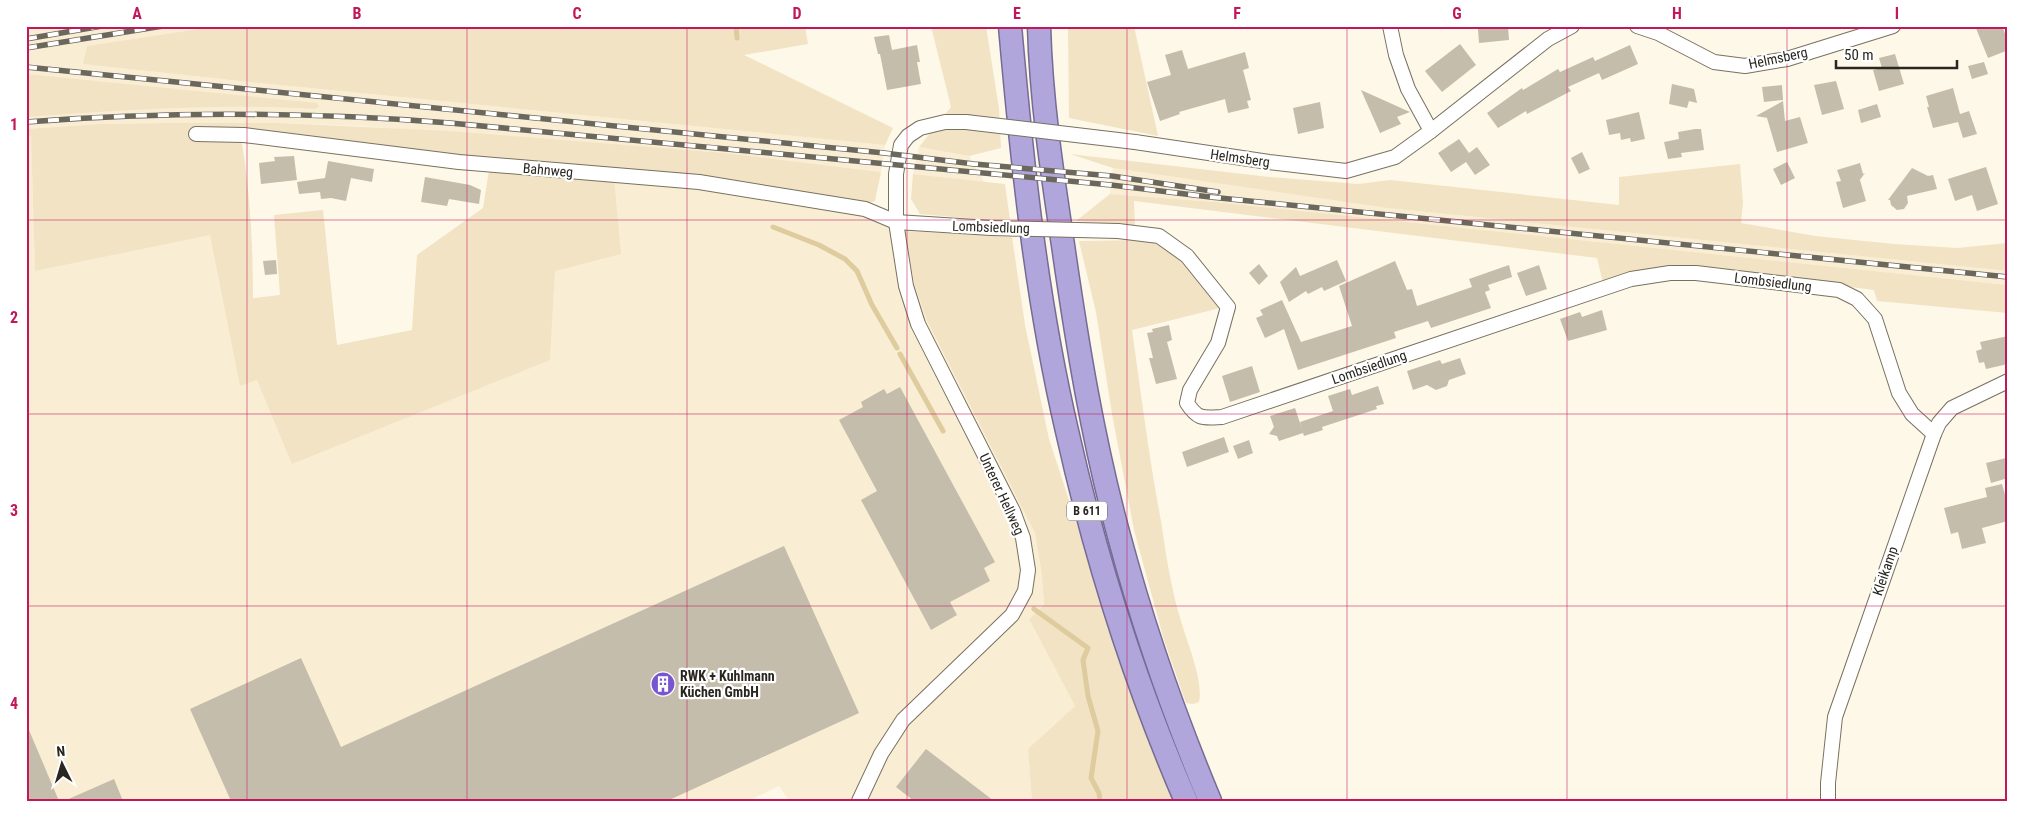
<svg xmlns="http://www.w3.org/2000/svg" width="2034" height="827" font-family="'Roboto Condensed',sans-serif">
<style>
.built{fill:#f9edd3}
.green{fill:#f1e3c4}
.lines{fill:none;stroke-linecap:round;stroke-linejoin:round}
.stream{stroke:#decb9e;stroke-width:5}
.building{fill:#c5bdab}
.minor-casing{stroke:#787160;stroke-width:16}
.trunk-casing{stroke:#756b94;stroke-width:25}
.minor{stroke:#fff;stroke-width:14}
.trunk{stroke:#b0a6dc;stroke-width:22}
.rail-casing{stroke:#6b675d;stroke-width:5.5}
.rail{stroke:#fff;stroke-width:4;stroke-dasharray:11;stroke-linecap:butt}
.minor-bridge-casing{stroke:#787160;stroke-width:16;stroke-linecap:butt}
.minor-bridge{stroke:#fff;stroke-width:14}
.grid{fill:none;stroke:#c2185b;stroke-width:1;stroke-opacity:0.55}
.labels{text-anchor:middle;stroke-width:4.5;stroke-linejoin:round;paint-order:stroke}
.shield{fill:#fff;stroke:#6a6863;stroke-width:1}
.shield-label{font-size:12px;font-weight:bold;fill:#2a2720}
.street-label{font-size:14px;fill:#2a2720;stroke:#fff}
.poi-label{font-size:14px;font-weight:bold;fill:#2a2720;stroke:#fff;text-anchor:start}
.neatline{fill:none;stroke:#c2185b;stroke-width:2}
.grid-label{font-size:16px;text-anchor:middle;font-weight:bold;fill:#c2185b}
</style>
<rect width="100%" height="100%" fill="#fef8e9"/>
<g class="built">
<path d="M26,26H218L87,46L84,64L249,82L885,145L881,172L725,153L359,126L279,123H166L99,124L26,129Z"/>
<path d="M31,135L35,271L210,234L241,385L257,380L550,360L555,271L614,179L866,204L905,231L914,283L1035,533L1042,576L1044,606L1029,619L1075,706L1028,749L1032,801H789L779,786L748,801H26V136Z"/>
<path d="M919,147L969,156L984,182L913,174Z"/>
<path d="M1113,168L1387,208L2008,271V285L1215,202L1110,194Z"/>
</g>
<g class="green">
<path d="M218,26H805L808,44L744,55L893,128L885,145L249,82L83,64L87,46Z"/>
<path d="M931,26H986L999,109L1001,148L969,156L919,147L951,107Z"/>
<path d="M1068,26H1134L1158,136L1069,118Z"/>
<path d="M26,74L317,103L319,107L314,109C220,103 120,110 26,117Z"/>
<path d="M166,123H279L449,131L725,153L881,172L875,201L866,204L489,159L240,132C250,187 253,243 253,298L280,295L274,215L323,210L337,345L412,330L417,255L483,208L489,170L614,179L621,254L555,271L550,360L292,464L257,380L240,386L210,235L35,271L31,136H26V129L99,124Z"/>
<path d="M1070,154L1269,177L1358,184L1390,180L1619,205V177L1740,164L1743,203L1741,223L1815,236L1894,244L1957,248L2008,243V271L1387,208L1113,168Z"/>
<path d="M913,174L1005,184L1010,220H988L920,214L911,199Z"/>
<path d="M1110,194L1215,202L2008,285V313L1877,301L1874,290L1697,267L1603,283L1597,258L1134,201L1135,226L1076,221Z"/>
<path d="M905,231L1012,237L1025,325L1049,439L1122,662L1173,801H1032L1028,749L1075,706L1029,619L1044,605L1042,576L1035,533L927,320L914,283Z"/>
<path d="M1148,240L1174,253L1185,263L1220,308L1132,330C1141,394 1149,458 1161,521C1166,555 1171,589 1181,621C1187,642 1204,682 1199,702L1193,704L1186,703L1164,640L1134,530L1112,414L1096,312L1079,241Z"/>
</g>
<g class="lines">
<g class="stream">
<path d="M736,26L737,38"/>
<path d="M773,227L819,245L845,259L857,271L872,305L897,348"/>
<path d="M900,354L943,431"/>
<path d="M1034,609L1088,648L1083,660L1088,696L1098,731L1091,778L1099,793L1100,801"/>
</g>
</g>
<g class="building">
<path d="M1487,26H1508L1509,40L1479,43L1478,29L1487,28Z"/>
<path d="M1975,26H2002L2008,41L2006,51L1988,58Z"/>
<path d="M889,35L892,50L917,45L920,62H917L921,84L887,90L880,54H878L874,37Z"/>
<path d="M1460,44L1476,65L1442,92L1425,71Z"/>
<path d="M1630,45L1638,64L1602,80L1599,73L1568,87L1571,91L1527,114L1526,111L1498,128L1487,113L1522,88L1523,90L1558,69L1560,72L1593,57L1595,61Z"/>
<path d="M1182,50L1188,69L1245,52L1249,68L1243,70L1251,100L1247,101L1249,108L1228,113L1225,99L1179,112L1180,114L1160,121L1147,82L1171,75L1165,55Z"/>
<path d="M1895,54L1904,84L1879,91L1873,70L1882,68L1879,58Z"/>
<path d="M1984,62L1988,74L1972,79L1968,66Z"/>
<path d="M1836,81L1844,109L1822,115L1814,85Z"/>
<path d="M1672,84L1694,89L1697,103L1689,101L1687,108L1669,104Z"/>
<path d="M1782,85L1783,100L1764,102L1762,87Z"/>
<path d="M1953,88L1960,114L1969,111L1977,134L1963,138L1958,122L1933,128L1927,107H1929L1926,96Z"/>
<path d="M1361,90L1410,112L1397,117L1401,124L1380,133Z"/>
<path d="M1783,101L1785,121L1800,117L1808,143L1777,152L1767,118H1768L1756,116Z"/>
<path d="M1320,102L1324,128L1298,134L1293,108Z"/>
<path d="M1877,104L1881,117L1861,123L1858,110Z"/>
<path d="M1639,112L1645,139L1631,142L1630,138L1621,140L1620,133L1609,135L1606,120Z"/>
<path d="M1695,129H1701L1704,150L1681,153L1682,157L1668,159L1664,142L1679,139L1678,132Z"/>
<path d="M1459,139L1469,153L1477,147L1490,165L1475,175L1466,162L1451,172L1438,153Z"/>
<path d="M1582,152L1590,169L1579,174L1571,158Z"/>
<path d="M294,156L297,180L261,184L259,163L275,161L274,157Z"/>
<path d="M328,161L374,169L372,182L351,178L346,201L331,198L321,199L320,192L299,194L297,182L325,178Z"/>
<path d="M1787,162L1795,178L1781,185L1773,169Z"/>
<path d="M1860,163L1863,174L1865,173L1859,181L1860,180L1866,201L1843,208L1836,182L1841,181L1837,170Z"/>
<path d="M1986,167L1998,204L1977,211L1972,195L1955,201L1948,179Z"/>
<path d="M1912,168L1928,176L1933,175L1937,189L1907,196L1908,203L1904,209L1897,210L1891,205L1890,200H1888Z"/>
<path d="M425,177L470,185L481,190L479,204L449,199L447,206L421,202Z"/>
<path d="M276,260L277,274L265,275L263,261Z"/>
<path d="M1337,260L1346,281L1324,291L1322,287L1308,294L1306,291L1289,302L1280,282L1296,267L1300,276Z"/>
<path d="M1395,261L1407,290L1412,289L1417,306L1472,287L1469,279L1509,265L1512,277L1488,285L1490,290L1485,292L1491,308L1431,328L1428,321L1394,332L1396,338L1298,370L1284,329L1265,338L1256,318L1263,315L1260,310L1282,300L1301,342L1352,326L1339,286Z"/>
<path d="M1259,264L1268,276L1259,285L1249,273Z"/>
<path d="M1539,265L1547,289L1526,296L1517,273Z"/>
<path d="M1602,310L1607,330L1568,341L1560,319L1580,312L1582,317Z"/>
<path d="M1169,325L1172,340L1167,342L1177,379L1156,384L1149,358H1153L1147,333L1153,332L1152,329Z"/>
<path d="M2008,336V364L1986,369L1984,362L1979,363L1976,351L1982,349L1980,342Z"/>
<path d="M1460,358L1466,374L1449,380L1447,386L1436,390L1427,385L1413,390L1407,371L1440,360L1442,364Z"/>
<path d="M1252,366L1260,392L1230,402L1222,376Z"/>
<path d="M1378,386L1384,404L1376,406L1377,409L1322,427L1323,430L1304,436L1303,433L1279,441L1277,436L1269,434L1274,427L1270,416L1295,408L1302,429L1300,422L1333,411L1328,396L1350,389L1352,395Z"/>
<path d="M900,387L995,562L984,568L990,581L950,602L957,615L931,630L861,500L877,491L839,420L863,407L861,402L884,389L887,394Z"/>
<path d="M1224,437L1229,452L1187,467L1182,452Z"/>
<path d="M1249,440L1253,453L1238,459L1233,446Z"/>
<path d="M2006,458L2008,478L1991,483L1986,463Z"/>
<path d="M2002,484L2008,505V521L1982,528L1986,543L1962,549L1958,532L1951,534L1944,508L1987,497L1985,488Z"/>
<path d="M784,546L859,713L667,801H231L190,709L301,658L341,747Z"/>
<path d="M26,723L59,801H26Z"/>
<path d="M926,749L994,801H914L896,787Z"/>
<path d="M114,779L123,801H64Z"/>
</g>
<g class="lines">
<defs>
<g id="minor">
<path d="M1390,26L1396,55L1408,89L1431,131"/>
<path d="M1637,26L1658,33L1714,62L1745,66L1787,59L1893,26"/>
<path d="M196,134L244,135L459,162L699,182L865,209L896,222L991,228"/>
<path d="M1135,142L1269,162L1346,171L1395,157L1431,131L1548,39L1572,26"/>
<path d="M1118,231L1159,236L1187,256L1228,307L1218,343L1190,390L1187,403C1198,420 1203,418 1222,417L1631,279L1670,273H1696L1839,290L1857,299L1875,319L1899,393L1912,414L1934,434"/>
<path d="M859,801L881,754L903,720L1012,615L1025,591L1028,570L1023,538L1013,511L918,324L906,286L896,222V174L901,145L908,136L920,128L945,122H966"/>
<path d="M1828,801V783L1835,717L1934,434L1939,423L1952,408L2008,381"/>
</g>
<g id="trunk">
<path d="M1010,26C1022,162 1036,298 1067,431C1095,556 1135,683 1186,801"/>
<path d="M1039,26C1041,100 1052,172 1063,245C1077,343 1093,441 1119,536C1143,626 1174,715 1210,801"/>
</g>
</defs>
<use href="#minor" class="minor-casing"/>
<use href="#trunk" class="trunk-casing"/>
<use href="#minor" class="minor"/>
<use href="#trunk" class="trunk"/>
<defs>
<g id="rail">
<path d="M26,39L102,26"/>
<path d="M26,48L163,26"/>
<path d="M26,67L884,153L974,164L1112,176L1218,192"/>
<path d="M26,122C168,111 309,112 450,123L1111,185L1210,197L2008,277"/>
</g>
</defs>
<use href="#rail" class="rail-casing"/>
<use href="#rail" class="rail"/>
<defs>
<g id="minor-bridge">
<path d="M966,122L1135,142"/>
<path d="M991,228L1118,231"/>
</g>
</defs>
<use href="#minor-bridge" class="minor-bridge-casing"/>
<use href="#minor-bridge" class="minor-bridge"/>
</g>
<path class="grid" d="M247,26V801M467,26V801M687,26V801M907,26V801M1127,26V801M1347,26V801M1567,26V801M1787,26V801M26,220H2008M26,414H2008M26,606H2008"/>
<defs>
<symbol id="building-disc" viewBox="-11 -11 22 22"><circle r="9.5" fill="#7956d0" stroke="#fff"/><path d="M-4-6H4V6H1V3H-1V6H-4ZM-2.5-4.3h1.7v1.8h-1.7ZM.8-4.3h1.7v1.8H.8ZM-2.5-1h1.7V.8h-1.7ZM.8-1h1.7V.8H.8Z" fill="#fff"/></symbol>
</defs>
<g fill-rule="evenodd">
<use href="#building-disc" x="649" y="670" width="28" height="28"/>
</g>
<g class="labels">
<rect class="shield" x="1067" y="501.5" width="40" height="19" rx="4"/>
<g class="shield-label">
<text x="1087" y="515">B 611</text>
</g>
<g class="street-label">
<text transform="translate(1778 58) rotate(-12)" y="5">Helmsberg</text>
<text transform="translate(1240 158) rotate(8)" y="5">Helmsberg</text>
<text transform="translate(548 170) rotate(5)" y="5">Bahnweg</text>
<text transform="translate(991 227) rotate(2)" y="5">Lombsiedlung</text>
<text transform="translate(1773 282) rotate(7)" y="5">Lombsiedlung</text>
<text transform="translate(1369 367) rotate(-19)" y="5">Lombsiedlung</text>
<text transform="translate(1002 494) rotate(65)" y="5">Unterer Hellweg</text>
<text transform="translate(1885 571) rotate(-71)" y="5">Kleikamp</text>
</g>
<g class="poi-label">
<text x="680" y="681">RWK + Kuhlmann<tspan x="680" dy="16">Küchen GmbH</tspan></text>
</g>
</g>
<rect width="2034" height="827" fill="none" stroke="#ffffff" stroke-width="55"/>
<g transform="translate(62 764) rotate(355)" stroke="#ffffff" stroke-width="4" paint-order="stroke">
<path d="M0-4L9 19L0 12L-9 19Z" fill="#2a2720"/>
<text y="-8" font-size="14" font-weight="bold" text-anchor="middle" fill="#2a2720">N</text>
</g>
<path d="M1836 60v8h121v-8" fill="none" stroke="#2a2720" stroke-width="2.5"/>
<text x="1844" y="60" font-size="15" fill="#2a2720" stroke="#ffffff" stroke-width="4" paint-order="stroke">50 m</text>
<rect x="28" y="28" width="1978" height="772" class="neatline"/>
<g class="grid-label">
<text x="137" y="19">A</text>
<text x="357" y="19">B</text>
<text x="577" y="19">C</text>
<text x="797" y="19">D</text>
<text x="1017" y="19">E</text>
<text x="1237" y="19">F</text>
<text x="1457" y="19">G</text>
<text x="1677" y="19">H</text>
<text x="1897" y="19">I</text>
<text x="14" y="130">1</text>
<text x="14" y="323">2</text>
<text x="14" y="516">3</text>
<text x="14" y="709">4</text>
</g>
</svg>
